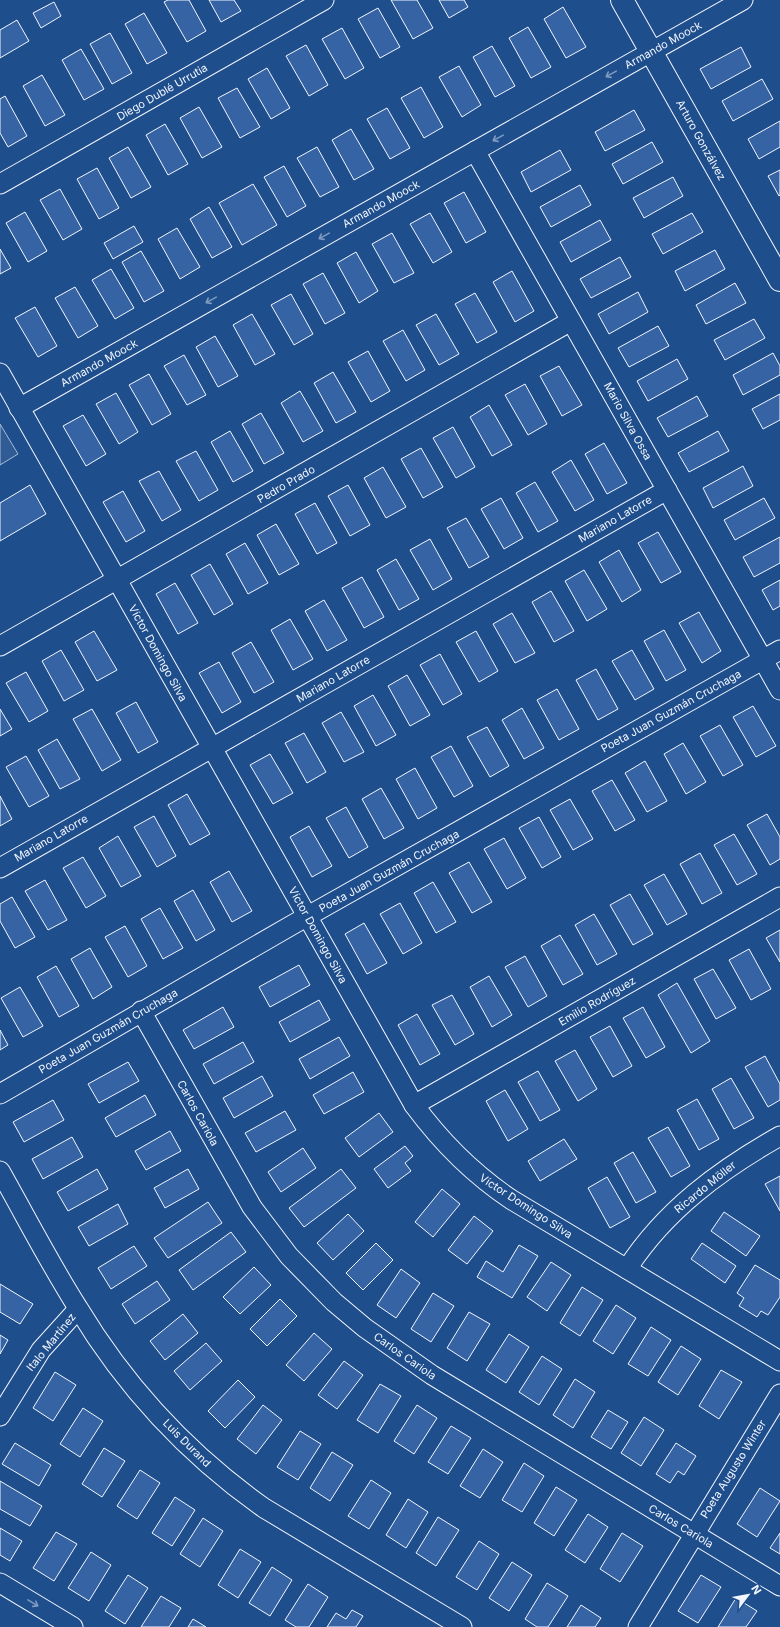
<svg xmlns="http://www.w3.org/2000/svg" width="780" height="1627" font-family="Inter,sans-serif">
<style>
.green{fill:#305b95;stroke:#a8bbd7}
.building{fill:#3563a3;stroke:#f2f6ff}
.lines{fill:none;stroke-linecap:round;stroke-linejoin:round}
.minor-casing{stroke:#f2f6ff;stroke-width:21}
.tertiary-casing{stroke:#f2f6ff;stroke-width:24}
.minor{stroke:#1f4e8c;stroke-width:19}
.tertiary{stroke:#1f4e8c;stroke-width:22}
.oneway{stroke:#7e9ac0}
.labels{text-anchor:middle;stroke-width:3;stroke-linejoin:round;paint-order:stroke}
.street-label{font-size:11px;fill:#f2f6ff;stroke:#1f4e8c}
</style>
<rect width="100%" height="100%" fill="#1f4e8c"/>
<path class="green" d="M0,424L18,454L0,465Z"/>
<g class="building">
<path d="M168,0H189L206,31L187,42L164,2Z"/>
<path d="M209,0H234L241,11L221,22Z"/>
<path d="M391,0H417L433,28L413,39Z"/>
<path d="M439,0H464L468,7L449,18Z"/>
<path d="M54,2L61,16L41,28L33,13Z"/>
<path d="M563,7L586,47L566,58L544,19Z"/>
<path d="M378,8L400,47L380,58L358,19Z"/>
<path d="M144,13L167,53L147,64L125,24Z"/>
<path d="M17,20L29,41L0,58V30Z"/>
<path d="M528,27L551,67L531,78L509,38Z"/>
<path d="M342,28L364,68L345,79L322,39Z"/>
<path d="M110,33L132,73L112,84L90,44Z"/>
<path d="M306,45L328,85L309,96L286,56Z"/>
<path d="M492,46L515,86L495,97L473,57Z"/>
<path d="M741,47L751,67L711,89L700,69Z"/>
<path d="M81,49L104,89L84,100L62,60Z"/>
<path d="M459,66L481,105L462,117L439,77Z"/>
<path d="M267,68L290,108L271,119L248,79Z"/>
<path d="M42,75L65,115L45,126L23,86Z"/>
<path d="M762,79L773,99L733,121L722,101Z"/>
<path d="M421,87L443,127L424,138L401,98Z"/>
<path d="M237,88L260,127L240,138L218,98Z"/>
<path d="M5,96L27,136L8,147L0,133V99Z"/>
<path d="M199,107L222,147L202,158L180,118Z"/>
<path d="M387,108L410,148L390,159L367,119Z"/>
<path d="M634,110L645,130L605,151L595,132Z"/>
<path d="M780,121V147L759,159L748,139Z"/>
<path d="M165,124L188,164L168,175L146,135Z"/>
<path d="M351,129L374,169L354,180L332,140Z"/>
<path d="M652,142L663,162L623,184L612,164Z"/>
<path d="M128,147L151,187L131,198L109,158Z"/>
<path d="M317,147L339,187L320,197L297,158Z"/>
<path d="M560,150L571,170L531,192L521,172Z"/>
<path d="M284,166L306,206L287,217L264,177Z"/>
<path d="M97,168L119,208L99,219L77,179Z"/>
<path d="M780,170V195L779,196L768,176Z"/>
<path d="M673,177L683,196L644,218L633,198Z"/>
<path d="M253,184L277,225L242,245L219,203Z"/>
<path d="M580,185L591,205L551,227L540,207Z"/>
<path d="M60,189L82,229L63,240L40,200Z"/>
<path d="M464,192L486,232L466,243L444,203Z"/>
<path d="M209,207L232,247L212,258L190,219Z"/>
<path d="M25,212L47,251L28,262L6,223Z"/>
<path d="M430,213L452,252L433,263L410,224Z"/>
<path d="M692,213L703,232L663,254L652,234Z"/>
<path d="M600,220L611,240L571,262L560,242Z"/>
<path d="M134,226L143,242L113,259L104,243Z"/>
<path d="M177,228L200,267L180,279L158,239Z"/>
<path d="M392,233L414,273L394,283L372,244Z"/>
<path d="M0,249L11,268L0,274Z"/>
<path d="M715,250L725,269L685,291L675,271Z"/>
<path d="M141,251L164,291L144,302L122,262Z"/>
<path d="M356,252L378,291L359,303L337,263Z"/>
<path d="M620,257L631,277L591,298L580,279Z"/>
<path d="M111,269L134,308L115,319L92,280Z"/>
<path d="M512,271L534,311L515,322L493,282Z"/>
<path d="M323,273L345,313L325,324L303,284Z"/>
<path d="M735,283L746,303L706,324L696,305Z"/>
<path d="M75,287L98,326L78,338L55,298Z"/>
<path d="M638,292L648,312L609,334L598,314Z"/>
<path d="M475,293L497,332L477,343L455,304Z"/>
<path d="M291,294L313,334L294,345L271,305Z"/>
<path d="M35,307L57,346L38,357L15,318Z"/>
<path d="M252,314L275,354L255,365L233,325Z"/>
<path d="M436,314L459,354L439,365L416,325Z"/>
<path d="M754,319L765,338L725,360L714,340Z"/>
<path d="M658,326L669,346L629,367L618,348Z"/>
<path d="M403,330L425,370L406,381L383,341Z"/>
<path d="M215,336L238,376L218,387L196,347Z"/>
<path d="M368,351L390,391L371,402L348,362Z"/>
<path d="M773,353L780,366V375L743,395L733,375Z"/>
<path d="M184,355L206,395L187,405L164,366Z"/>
<path d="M677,359L688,379L648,401L637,381Z"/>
<path d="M559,366L582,405L562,416L540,376Z"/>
<path d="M333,372L356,412L336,423L314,383Z"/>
<path d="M149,374L171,414L152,425L129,385Z"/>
<path d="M525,384L547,424L528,435L505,395Z"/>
<path d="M300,391L323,431L303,442L281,403Z"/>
<path d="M116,393L138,432L119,444L96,404Z"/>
<path d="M780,394V420L763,429L752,409Z"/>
<path d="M697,396L708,416L668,437L657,418Z"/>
<path d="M489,405L512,445L492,456L470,417Z"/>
<path d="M261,413L284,453L264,464L242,424Z"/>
<path d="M83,415L106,454L86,466L63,426Z"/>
<path d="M453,427L475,467L456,478L433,438Z"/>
<path d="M230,431L253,471L233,482L211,442Z"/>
<path d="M718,431L729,451L689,472L678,453Z"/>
<path d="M604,443L627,483L607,494L585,454Z"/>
<path d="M421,448L443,487L423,498L401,459Z"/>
<path d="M196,451L218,490L199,501L176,461Z"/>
<path d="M571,460L594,500L575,511L552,472Z"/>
<path d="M743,466L753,486L713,508L703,488Z"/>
<path d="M383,467L406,507L386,518L364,478Z"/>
<path d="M159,471L181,510L162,521L139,481Z"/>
<path d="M535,482L558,521L538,532L516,493Z"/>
<path d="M30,485L46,514L0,541V503Z"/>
<path d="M348,485L370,525L350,536L328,496Z"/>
<path d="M123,491L145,531L126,542L103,502Z"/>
<path d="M501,498L523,538L504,549L481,509Z"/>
<path d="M764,498L775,518L735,540L724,520Z"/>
<path d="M315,503L337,543L317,554L295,514Z"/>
<path d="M466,518L489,557L469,568L447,528Z"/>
<path d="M276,524L299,564L279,575L257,535Z"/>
<path d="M658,532L681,572L661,583L638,543Z"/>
<path d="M780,537V563L754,577L743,557Z"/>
<path d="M430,539L452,579L433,590L410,550Z"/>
<path d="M245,543L268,583L248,594L226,554Z"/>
<path d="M619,550L641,590L622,602L599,562Z"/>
<path d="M396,559L419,599L399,610L377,570Z"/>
<path d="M210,564L233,604L214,615L191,575Z"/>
<path d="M584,570L607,609L587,621L565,581Z"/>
<path d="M362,577L384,617L364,628L342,588Z"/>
<path d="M780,580V606L773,610L762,590Z"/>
<path d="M175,583L198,623L178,634L156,594Z"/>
<path d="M551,591L574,631L554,642L532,602Z"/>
<path d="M324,600L347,640L327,651L305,611Z"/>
<path d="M699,612L721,651L702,663L679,623Z"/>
<path d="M512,613L535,653L515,663L493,624Z"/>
<path d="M290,619L313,659L293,670L271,630Z"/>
<path d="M664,630L686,670L666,681L644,641Z"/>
<path d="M94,631L117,670L97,681L75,642Z"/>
<path d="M476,631L498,671L479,682L456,642Z"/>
<path d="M251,642L274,682L254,693L232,653Z"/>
<path d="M61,650L84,690L64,701L42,661Z"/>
<path d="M632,650L654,689L635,700L612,661Z"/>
<path d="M440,654L462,694L443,705L420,665Z"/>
<path d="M219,662L241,702L222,713L199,673Z"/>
<path d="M596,669L618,709L598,720L576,680Z"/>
<path d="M26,672L48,711L29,722L6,683Z"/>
<path d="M407,675L430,715L410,726L388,686Z"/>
<path d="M557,689L579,729L559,740L537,700Z"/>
<path d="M373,695L396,735L376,746L354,706Z"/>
<path d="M136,702L158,742L138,753L116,713Z"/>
<path d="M753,706L776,746L756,757L733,717Z"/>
<path d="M522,708L544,748L524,759L502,720Z"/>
<path d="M0,709L12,729L0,736Z"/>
<path d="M92,709L121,760L102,771L73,719Z"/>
<path d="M341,712L364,752L344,762L322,723Z"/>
<path d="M720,725L743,765L723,776L700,736Z"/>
<path d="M487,727L509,766L490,777L467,737Z"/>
<path d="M304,733L326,772L307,783L285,743Z"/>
<path d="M57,739L80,779L60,789L38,750Z"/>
<path d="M683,743L706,782L686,794L664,754Z"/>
<path d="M451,746L473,786L454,797L431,757Z"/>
<path d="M270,754L293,793L273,804L250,765Z"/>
<path d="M26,756L49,796L29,807L6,767Z"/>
<path d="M645,761L667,801L647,812L625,773Z"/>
<path d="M415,768L437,808L418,819L396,779Z"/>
<path d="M612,780L635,820L615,831L592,791Z"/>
<path d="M381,788L404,828L384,839L362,799Z"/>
<path d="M187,794L210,834L190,845L168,805Z"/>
<path d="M0,796L12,819L0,826Z"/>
<path d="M570,799L593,839L573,850L550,810Z"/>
<path d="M346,807L368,847L349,858L326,818Z"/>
<path d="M767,814L780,837V859L770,865L747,825Z"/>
<path d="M154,816L176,856L157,867L134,827Z"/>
<path d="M539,817L561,857L542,868L519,828Z"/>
<path d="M309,826L332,866L312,877L290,837Z"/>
<path d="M734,834L757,874L737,885L714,845Z"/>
<path d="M118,836L141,876L121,887L99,848Z"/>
<path d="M504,838L526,878L507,889L484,849Z"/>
<path d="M700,853L722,893L702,904L680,864Z"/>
<path d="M83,857L106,896L86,908L63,868Z"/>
<path d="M469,862L492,902L472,913L449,873Z"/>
<path d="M229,871L252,911L232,922L210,882Z"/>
<path d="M664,874L687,914L667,925L644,885Z"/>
<path d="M45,880L67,920L48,930L25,891Z"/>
<path d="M433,882L456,922L436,933L414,893Z"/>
<path d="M193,890L215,930L196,941L174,901Z"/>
<path d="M630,894L653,934L633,945L610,905Z"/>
<path d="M12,897L35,937L15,948L0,921V904Z"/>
<path d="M400,903L422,943L403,954L380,914Z"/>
<path d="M160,908L183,948L163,959L141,919Z"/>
<path d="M594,914L617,954L597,965L575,925Z"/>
<path d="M364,923L387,963L367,974L345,934Z"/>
<path d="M125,926L147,966L128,977L105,937Z"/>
<path d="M780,930V962L766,938Z"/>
<path d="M560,935L583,974L563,985L541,946Z"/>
<path d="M90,948L112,987L93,999L71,959Z"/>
<path d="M749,949L771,989L751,1000L729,960Z"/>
<path d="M525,956L547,996L528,1007L505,967Z"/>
<path d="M299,965L310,985L270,1007L259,987Z"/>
<path d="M56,966L79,1006L59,1017L37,977Z"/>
<path d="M713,969L736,1008L716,1019L694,979Z"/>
<path d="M489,976L512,1015L492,1027L470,987Z"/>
<path d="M677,983L710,1041L691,1053L658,995Z"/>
<path d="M20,987L43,1026L23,1037L1,998Z"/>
<path d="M452,995L474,1034L455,1045L432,1005Z"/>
<path d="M319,1000L330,1020L290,1042L279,1022Z"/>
<path d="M223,1007L234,1027L194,1049L183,1030Z"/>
<path d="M643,1007L665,1047L646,1058L623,1018Z"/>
<path d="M417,1014L440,1054L420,1065L398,1025Z"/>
<path d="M610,1026L632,1066L613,1077L590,1037Z"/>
<path d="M0,1030L8,1045L0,1050Z"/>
<path d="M339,1037L350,1056L310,1079L299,1059Z"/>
<path d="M243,1042L254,1062L214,1084L203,1064Z"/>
<path d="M575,1050L597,1089L578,1101L555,1061Z"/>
<path d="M765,1056L780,1084V1100L768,1107L745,1067Z"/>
<path d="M128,1062L139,1081L99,1103L88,1084Z"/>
<path d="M538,1071L560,1110L540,1121L518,1082Z"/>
<path d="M353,1072L364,1092L324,1114L313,1095Z"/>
<path d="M262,1076L273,1096L234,1118L223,1098Z"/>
<path d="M731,1078L754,1118L734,1129L712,1089Z"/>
<path d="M505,1090L528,1129L508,1141L486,1101Z"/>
<path d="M145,1095L156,1115L116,1137L105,1118Z"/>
<path d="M697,1099L719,1139L699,1150L677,1110Z"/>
<path d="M53,1100L64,1120L24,1142L13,1122Z"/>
<path d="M285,1111L296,1130L256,1152L245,1133Z"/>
<path d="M379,1113L393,1132L359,1157L345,1138Z"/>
<path d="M668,1127L690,1166L671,1177L648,1138Z"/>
<path d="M170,1131L181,1151L146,1170L135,1151Z"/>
<path d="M72,1137L83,1157L43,1179L32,1159Z"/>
<path d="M564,1139L577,1159L540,1181L528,1161Z"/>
<path d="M405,1146L413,1156L405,1163L411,1171L388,1188L374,1169Z"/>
<path d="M303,1148L316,1168L281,1192L268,1172Z"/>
<path d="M633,1152L656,1192L636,1203L614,1163Z"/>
<path d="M97,1169L108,1189L68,1211L57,1192Z"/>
<path d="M188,1169L199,1189L165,1208L154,1188Z"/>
<path d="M341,1169L356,1188L304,1227L289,1208Z"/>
<path d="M780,1176V1211L765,1184Z"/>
<path d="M607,1177L630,1217L610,1228L588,1188Z"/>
<path d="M442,1189L460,1204L433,1237L415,1222Z"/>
<path d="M208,1202L222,1223L168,1258L154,1238Z"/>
<path d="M118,1204L128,1224L89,1246L78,1227Z"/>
<path d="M724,1212L760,1236L746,1256L711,1231Z"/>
<path d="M348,1214L364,1231L333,1260L317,1243Z"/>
<path d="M474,1216L493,1231L467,1264L448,1250Z"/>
<path d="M231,1232L246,1252L193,1290L179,1270Z"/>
<path d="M376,1243L393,1260L363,1290L346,1273Z"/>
<path d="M702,1243L736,1266L725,1283L691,1259Z"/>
<path d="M519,1245L538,1256L512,1298L477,1277L486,1261L503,1272Z"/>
<path d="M134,1246L147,1266L111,1289L98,1268Z"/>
<path d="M551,1262L571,1275L547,1311L527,1297Z"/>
<path d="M755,1265L780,1280V1297L768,1315L761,1311L757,1317L739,1306L744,1298L737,1293Z"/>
<path d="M254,1267L271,1285L240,1314L223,1297Z"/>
<path d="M401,1269L420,1283L396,1318L377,1305Z"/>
<path d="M157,1281L170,1300L135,1324L122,1304Z"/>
<path d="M0,1284L33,1304L20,1324L0,1312Z"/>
<path d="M582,1287L603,1300L580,1336L560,1323Z"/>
<path d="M433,1293L454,1306L431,1342L411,1329Z"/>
<path d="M280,1299L297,1316L267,1346L250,1329Z"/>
<path d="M616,1305L636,1318L613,1354L593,1341Z"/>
<path d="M469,1312L490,1324L467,1361L447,1348Z"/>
<path d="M183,1314L198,1333L165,1360L150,1341Z"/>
<path d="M651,1327L671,1340L648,1376L628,1364Z"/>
<path d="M314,1333L332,1349L304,1381L286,1365Z"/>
<path d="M509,1334L529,1347L506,1383L486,1370Z"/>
<path d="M0,1335L8,1340L0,1354Z"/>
<path d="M206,1343L222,1361L190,1390L174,1371Z"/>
<path d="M681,1346L701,1359L678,1395L658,1382Z"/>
<path d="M542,1356L562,1369L539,1405L519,1392Z"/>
<path d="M344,1361L363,1375L337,1409L318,1395Z"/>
<path d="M721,1370L742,1382L719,1419L699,1406Z"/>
<path d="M55,1372L76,1385L53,1421L33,1408Z"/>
<path d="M575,1379L595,1392L573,1428L553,1415Z"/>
<path d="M238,1380L255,1397L225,1428L208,1411Z"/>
<path d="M380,1384L401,1396L378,1433L357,1420Z"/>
<path d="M263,1405L282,1420L256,1454L237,1439Z"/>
<path d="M417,1405L437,1418L414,1454L394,1441Z"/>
<path d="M83,1408L103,1421L80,1457L60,1444Z"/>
<path d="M608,1410L628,1422L611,1449L591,1437Z"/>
<path d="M644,1417L664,1430L641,1466L621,1453Z"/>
<path d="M451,1426L471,1438L448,1474L428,1462Z"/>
<path d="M300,1431L321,1444L298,1480L277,1467Z"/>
<path d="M15,1443L51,1465L39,1486L2,1464Z"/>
<path d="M676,1443L696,1456L684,1475L678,1471L670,1483L656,1474Z"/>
<path d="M104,1448L125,1461L102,1497L82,1484Z"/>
<path d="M483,1449L503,1462L480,1498L460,1486Z"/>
<path d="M332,1452L353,1465L330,1501L310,1488Z"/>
<path d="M524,1463L544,1476L522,1512L502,1500Z"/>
<path d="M140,1470L160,1483L137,1519L117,1506Z"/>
<path d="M371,1480L391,1493L369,1529L348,1516Z"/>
<path d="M0,1481L42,1506L30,1526L0,1509Z"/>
<path d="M556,1487L577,1500L554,1536L534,1523Z"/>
<path d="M760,1488L780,1501L757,1537L737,1524Z"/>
<path d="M175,1497L195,1510L172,1546L152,1533Z"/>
<path d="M408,1499L428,1512L406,1548L386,1535Z"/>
<path d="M588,1514L608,1527L585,1563L565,1550Z"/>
<path d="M438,1517L459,1530L436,1566L416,1553Z"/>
<path d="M203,1518L223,1531L200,1567L180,1554Z"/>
<path d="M0,1528L22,1541L10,1561L0,1555Z"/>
<path d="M56,1532L77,1544L54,1581L33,1568Z"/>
<path d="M622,1533L643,1546L620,1582L600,1569Z"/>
<path d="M780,1533V1554L770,1548Z"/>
<path d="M479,1541L499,1554L477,1590L456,1577Z"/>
<path d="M240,1549L261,1562L238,1598L218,1585Z"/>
<path d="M91,1552L111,1565L89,1601L68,1588Z"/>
<path d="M512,1562L532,1575L509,1611L489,1598Z"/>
<path d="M272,1567L292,1580L270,1616L249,1603Z"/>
<path d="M128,1575L148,1588L125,1624L105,1611Z"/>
<path d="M701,1575L721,1587L698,1623L678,1611Z"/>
<path d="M547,1583L568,1596L548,1627H537L525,1619Z"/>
<path d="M308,1584L328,1597L309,1627H296L285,1620Z"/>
<path d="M161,1596L181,1608L169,1627H141Z"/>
<path d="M736,1598L757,1611L746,1627H718Z"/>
<path d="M581,1605L601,1618L595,1627H567Z"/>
<path d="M352,1610L363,1616L356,1627H327L336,1613L346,1619Z"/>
<path d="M193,1619L206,1627H188Z"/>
</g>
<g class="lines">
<defs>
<g id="minor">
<path d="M475,151L780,690"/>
<path d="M0,184L324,0"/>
<path d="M0,373L414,1105C442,1143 473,1174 512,1200L780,1361"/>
<path d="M19,408L743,0"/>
<path d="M0,646L571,321"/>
<path d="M0,868L667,490"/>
<path d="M141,1011L252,1207L289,1256L334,1302L365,1328L432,1375L780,1586"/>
<path d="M0,1094L292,925L780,650"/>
<path d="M414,1105L780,897"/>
<path d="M0,1171C26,1217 50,1264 78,1308C125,1386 189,1455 264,1508L462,1627"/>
<path d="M627,1269C665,1210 720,1170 780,1136"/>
<path d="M0,1416L41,1350L78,1309"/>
<path d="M0,1583L73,1627"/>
<path d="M638,1627L780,1394"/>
</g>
<path id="tertiary" d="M622,0L780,280"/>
</defs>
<use href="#minor" class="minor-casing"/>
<use href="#tertiary" class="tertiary-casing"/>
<use href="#minor" class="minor"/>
<use href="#tertiary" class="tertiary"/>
</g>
<defs><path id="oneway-shaft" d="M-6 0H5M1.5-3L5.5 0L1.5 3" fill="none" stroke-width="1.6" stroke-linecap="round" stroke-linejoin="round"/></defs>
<g class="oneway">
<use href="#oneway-shaft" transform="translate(611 74) rotate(151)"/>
<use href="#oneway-shaft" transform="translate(498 138) rotate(151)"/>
<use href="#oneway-shaft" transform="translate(324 236) rotate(151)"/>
<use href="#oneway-shaft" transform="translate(211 300) rotate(151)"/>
<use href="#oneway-shaft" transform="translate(33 1603) rotate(31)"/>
</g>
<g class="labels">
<g class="street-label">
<text transform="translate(663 45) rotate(-29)" y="4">Armando Moock</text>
<text transform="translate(162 92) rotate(-30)" y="4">Diego Dublé Urrutia</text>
<text transform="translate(701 140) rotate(61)" y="4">Arturo Gonzálvez</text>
<text transform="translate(381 204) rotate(-29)" y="4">Armando Moock</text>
<text transform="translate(99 363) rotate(-29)" y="4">Armando Moock</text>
<text transform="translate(628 421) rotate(61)" y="4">Mario Silva Ossa</text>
<text transform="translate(286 484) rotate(-30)" y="4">Pedro Prado</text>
<text transform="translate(615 519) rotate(-30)" y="4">Mariano Latorre</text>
<text transform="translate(158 653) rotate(61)" y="4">Víctor Domingo Silva</text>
<text transform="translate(333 679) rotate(-30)" y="4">Mariano Latorre</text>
<text transform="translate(671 711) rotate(-29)" y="4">Poeta Juan Guzmán Cruchaga</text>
<text transform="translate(51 838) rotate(-30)" y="4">Mariano Latorre</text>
<text transform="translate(389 871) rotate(-29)" y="4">Poeta Juan Guzmán Cruchaga</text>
<text transform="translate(318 935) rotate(61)" y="4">Víctor Domingo Silva</text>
<text transform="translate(597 1001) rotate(-30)" y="4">Emilio Rodríguez</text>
<text transform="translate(108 1031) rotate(-30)" y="4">Poeta Juan Guzmán Cruchaga</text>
<text transform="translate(198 1113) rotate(61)" y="4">Carlos Cariola</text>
<text transform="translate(705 1187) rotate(-39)" y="4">Ricardo Möller</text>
<text transform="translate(526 1206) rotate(33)" y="4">Víctor Domingo Silva</text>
<text transform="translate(51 1342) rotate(-51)" y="4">Italo Martínez</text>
<text transform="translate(405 1356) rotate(35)" y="4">Carlos Cariola</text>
<text transform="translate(187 1443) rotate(45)" y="4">Luis Durand</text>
<text transform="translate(733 1469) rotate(-58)" y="4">Poeta Augusto Winter</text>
<text transform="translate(681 1526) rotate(31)" y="4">Carlos Cariola</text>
</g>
</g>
<g transform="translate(748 1595) rotate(58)" stroke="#1f4e8c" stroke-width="3" paint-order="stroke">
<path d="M0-3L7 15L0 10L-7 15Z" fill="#f2f6ff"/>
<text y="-6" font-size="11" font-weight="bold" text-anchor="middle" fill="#f2f6ff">N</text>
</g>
</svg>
